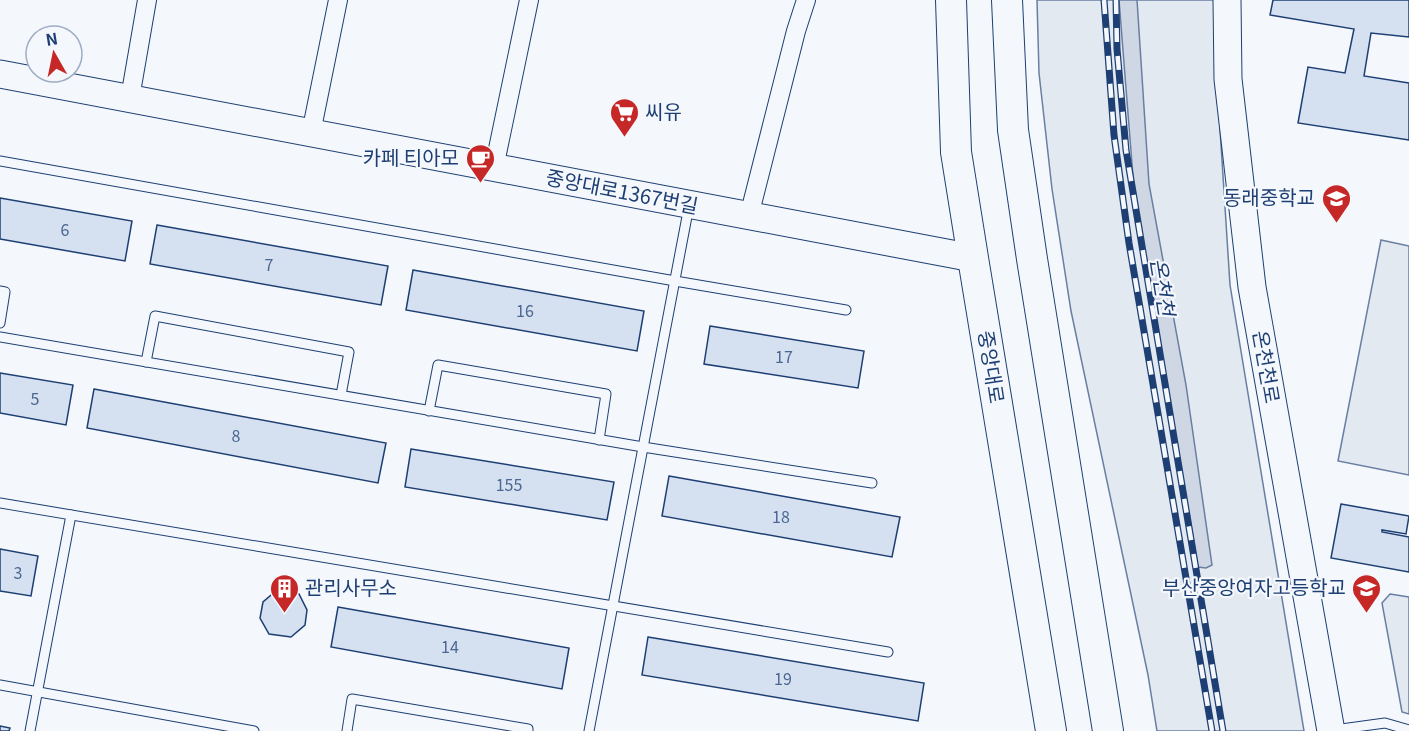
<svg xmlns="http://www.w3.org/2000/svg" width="1409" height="731" font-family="Georgia,'Noto Sans KR',serif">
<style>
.green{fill:#e3e9f0;stroke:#687fa3;stroke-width:1.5}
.water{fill:#cfd7e4;stroke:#687fa3;stroke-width:1.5}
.building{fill:#d5e0f0;stroke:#1d3f73;stroke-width:1.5}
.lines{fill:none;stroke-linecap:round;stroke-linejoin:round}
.lane-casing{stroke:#1d3f73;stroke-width:11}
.street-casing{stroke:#1d3f73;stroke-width:20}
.secondary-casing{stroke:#1d3f73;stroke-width:29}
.primary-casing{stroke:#1d3f73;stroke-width:32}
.lane{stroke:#f4f7fb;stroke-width:9}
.street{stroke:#f4f7fb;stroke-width:18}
.secondary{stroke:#f4f7fb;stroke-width:27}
.primary{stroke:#f4f7fb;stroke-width:30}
.rail-casing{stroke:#1d3f73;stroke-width:7}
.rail{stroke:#f4f7fb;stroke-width:4.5;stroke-dasharray:14;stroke-linecap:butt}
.labels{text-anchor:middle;stroke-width:4.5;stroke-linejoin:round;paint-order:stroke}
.number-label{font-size:16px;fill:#4b6792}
.poi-label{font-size:20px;fill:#1d3f73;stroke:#f4f7fb;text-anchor:end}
.street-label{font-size:20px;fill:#1d3f73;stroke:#f4f7fb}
.water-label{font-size:21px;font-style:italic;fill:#1d3f73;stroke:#f4f7fb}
</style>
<rect width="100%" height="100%" fill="#f4f7fb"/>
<g class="green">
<path d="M1037,0H1214L1220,129L1230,285L1304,731H1157L1148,675L1071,311L1052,189L1039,73Z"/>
<path d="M1381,240L1409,246V475L1338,461Z"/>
<path d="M1390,594L1409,597V714L1402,712L1382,603Z"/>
</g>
<path class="water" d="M1119,0H1137L1149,184L1186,385L1212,565L1206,568L1198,567L1134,189Z"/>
<g class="building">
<path d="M1273,0H1409V37L1371,33L1364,76L1409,83V140L1298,123L1308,67L1345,73L1354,29L1270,15Z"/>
<path d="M0,198L132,221L125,261L0,239Z"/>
<path d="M157,225L388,266L381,305L150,264Z"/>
<path d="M413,270L644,311L637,351L406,310Z"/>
<path d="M710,326L864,351L858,388L704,364Z"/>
<path d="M0,373L73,385L66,425L0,413Z"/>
<path d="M94,389L386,443L378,483L87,428Z"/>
<path d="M411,449L614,482L607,520L405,487Z"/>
<path d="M669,476L900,517L892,557L662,516Z"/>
<path d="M1341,504L1409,516L1406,534L1382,530V532L1409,537V572L1331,558Z"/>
<path d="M0,549L38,556L31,596L0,591Z"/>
<path d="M277,590L299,594L307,610L305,625L291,637L269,634L260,618L263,602Z"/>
<path d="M338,607L569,648L562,689L331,647Z"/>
<path d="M648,637L924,683L918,721L642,675Z"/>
<path d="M0,726L10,728L9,731H0Z"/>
</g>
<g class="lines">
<defs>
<g id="lane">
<path d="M0,161L675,281L846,310"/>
<path d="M0,291L5,292L0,323"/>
<path d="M0,337L643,447L872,483"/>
<path d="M146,362L155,316L349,352L341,395"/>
<path d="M429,411L438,365L606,394L599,440"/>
<path d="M0,503L888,652"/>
<path d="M0,685L254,731"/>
<path d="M1334,730L1385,723L1409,730"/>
<path d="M30,731L71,515"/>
<path d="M347,731L352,699L528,729V731"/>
<path d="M589,731L689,206"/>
</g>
<g id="street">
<path d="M130,98L147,0"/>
<path d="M311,133L338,0"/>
<path d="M494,168L529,0"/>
<path d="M749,216L796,31L806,0"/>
</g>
<g id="secondary">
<path d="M1227,0L1228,79L1252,287L1331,731"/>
<path d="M0,74L973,258"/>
</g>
<g id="primary">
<path d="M951,0L956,152L973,258L1051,731"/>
<path d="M1007,0L1013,130L1032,259L1108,731"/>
</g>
</defs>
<use href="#lane" class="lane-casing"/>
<use href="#street" class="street-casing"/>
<use href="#secondary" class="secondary-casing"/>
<use href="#primary" class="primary-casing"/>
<use href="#lane" class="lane"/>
<use href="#street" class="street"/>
<use href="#secondary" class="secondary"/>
<use href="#primary" class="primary"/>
<defs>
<g id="rail">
<path d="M1104,0L1114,135L1129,243L1212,731"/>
<path d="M1116,0L1117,49L1126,150L1223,731"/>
</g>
</defs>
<use href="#rail" class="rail-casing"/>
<use href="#rail" class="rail"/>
</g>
<defs>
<symbol id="supermarket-pin" viewBox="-11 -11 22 30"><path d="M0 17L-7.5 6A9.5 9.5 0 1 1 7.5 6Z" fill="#c62828" stroke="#f4f7fb"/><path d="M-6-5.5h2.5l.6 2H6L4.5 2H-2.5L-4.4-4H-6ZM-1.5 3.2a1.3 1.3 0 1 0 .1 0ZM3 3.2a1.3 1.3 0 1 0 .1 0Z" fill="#fff"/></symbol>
<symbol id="cafe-pin" viewBox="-11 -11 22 30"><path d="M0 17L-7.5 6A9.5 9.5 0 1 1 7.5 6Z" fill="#c62828" stroke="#f4f7fb"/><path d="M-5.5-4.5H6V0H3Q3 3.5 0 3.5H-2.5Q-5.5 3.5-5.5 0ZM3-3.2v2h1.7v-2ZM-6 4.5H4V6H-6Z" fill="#fff"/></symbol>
<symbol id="school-pin" viewBox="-11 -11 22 30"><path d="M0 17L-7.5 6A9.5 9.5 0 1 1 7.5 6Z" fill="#c62828" stroke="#f4f7fb"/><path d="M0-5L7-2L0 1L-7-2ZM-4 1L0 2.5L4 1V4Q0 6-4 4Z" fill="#fff"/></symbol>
<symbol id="building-pin" viewBox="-11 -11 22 30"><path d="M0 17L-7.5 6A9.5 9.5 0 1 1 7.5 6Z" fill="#c62828" stroke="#f4f7fb"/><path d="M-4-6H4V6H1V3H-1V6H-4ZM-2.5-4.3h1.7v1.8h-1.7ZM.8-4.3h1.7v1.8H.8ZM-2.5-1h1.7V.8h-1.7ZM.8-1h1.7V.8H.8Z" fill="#fff"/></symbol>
</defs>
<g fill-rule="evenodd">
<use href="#supermarket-pin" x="608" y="96" width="33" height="45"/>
<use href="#cafe-pin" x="464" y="142" width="33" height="45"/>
<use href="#school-pin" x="1320" y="182" width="33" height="45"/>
<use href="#building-pin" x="268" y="572" width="33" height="45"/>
<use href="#school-pin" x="1350" y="572" width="33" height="45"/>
</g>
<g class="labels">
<g class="number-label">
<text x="65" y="236">6</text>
<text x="269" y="271">7</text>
<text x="525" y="317">16</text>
<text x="784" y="363">17</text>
<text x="35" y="405">5</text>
<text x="236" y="442">8</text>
<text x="509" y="491">155</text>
<text x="781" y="523">18</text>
<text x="18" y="579">3</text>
<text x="450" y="653">14</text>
<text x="783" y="685">19</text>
</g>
<g class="poi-label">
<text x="645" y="119" text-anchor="start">씨유</text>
<text x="459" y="165">카페 티아모</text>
<text x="1315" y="205">동래중학교</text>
<text x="305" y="595" text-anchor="start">관리사무소</text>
<text x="1346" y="595">부산중앙여자고등학교</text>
</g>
<g class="street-label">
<text transform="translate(622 192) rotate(11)" y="7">중앙대로1367번길</text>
<text transform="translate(991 367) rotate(81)" y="7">중앙대로</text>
<text transform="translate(1266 367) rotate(80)" y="7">온천천로</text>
</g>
<g class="water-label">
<text transform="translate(1162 287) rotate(81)" y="7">온천천</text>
</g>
</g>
<g transform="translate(54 54) rotate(351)"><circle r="28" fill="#f4f7fb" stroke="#9eadc5" stroke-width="1.5"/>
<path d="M0-4.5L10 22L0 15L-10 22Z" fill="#c62828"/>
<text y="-9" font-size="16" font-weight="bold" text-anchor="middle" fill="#1d3f73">N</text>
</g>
</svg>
